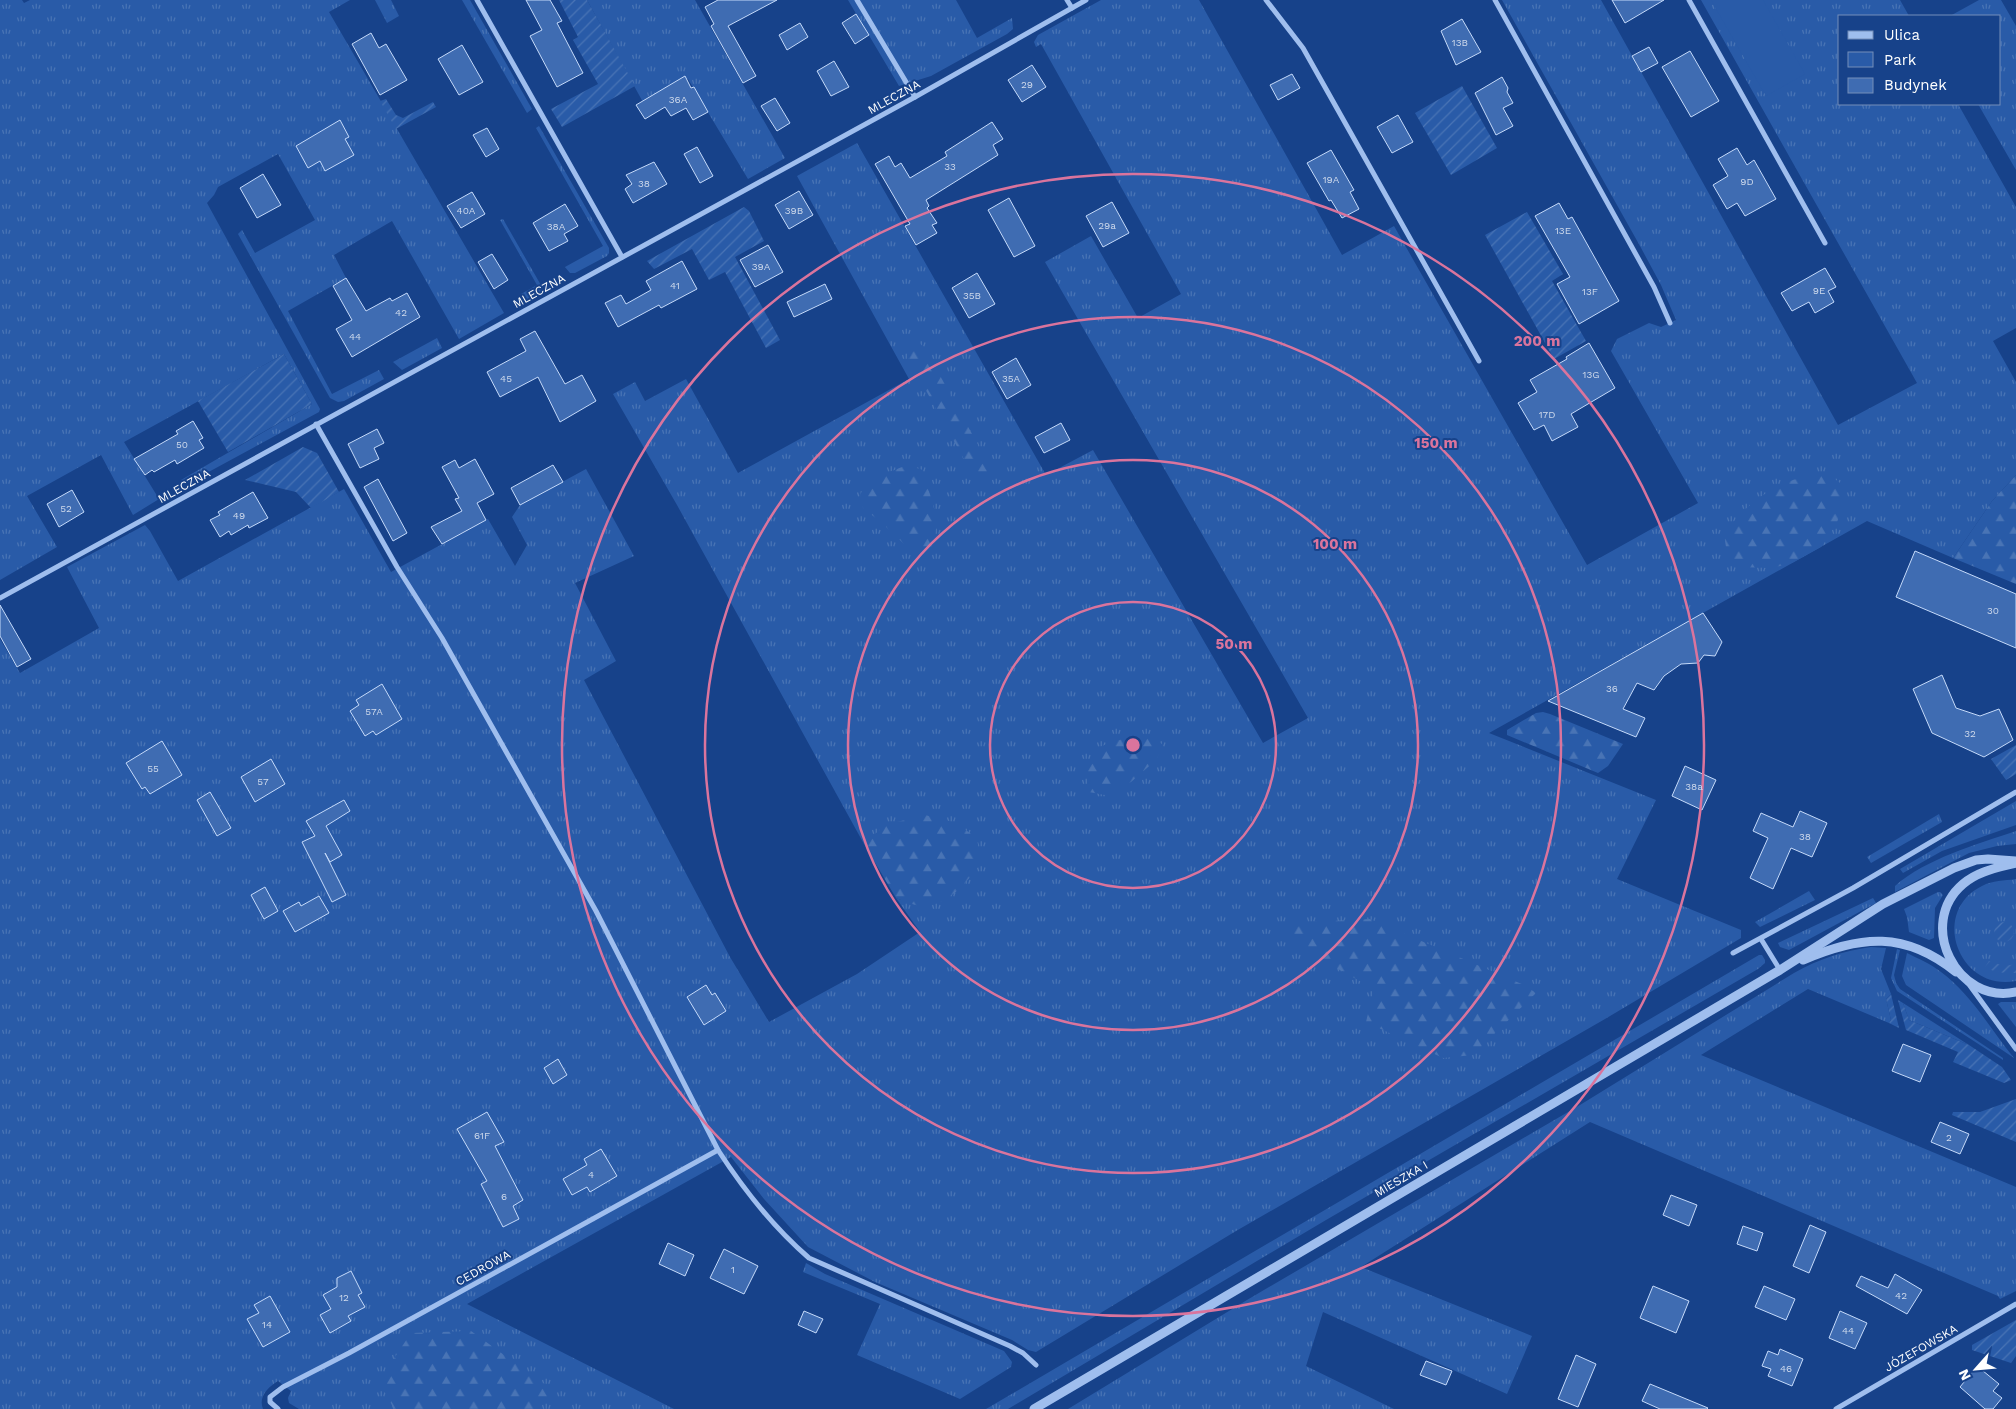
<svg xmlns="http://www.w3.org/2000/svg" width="2016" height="1409" font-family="'Work Sans',sans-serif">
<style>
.grass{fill:url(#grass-tufts)}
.forest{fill:url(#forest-firs)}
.park{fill:#295ba8}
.garden{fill:url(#garden-furrows)}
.building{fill:#3f6cb2;stroke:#c5dafa}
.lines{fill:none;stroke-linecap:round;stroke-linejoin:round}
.minor{stroke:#9fbeee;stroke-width:5}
.tertiary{stroke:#9fbeee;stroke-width:9}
.ring{fill:none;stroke:#da749d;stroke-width:2.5}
.labels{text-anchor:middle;stroke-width:4;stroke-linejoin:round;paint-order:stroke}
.number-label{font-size:10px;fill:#cfdaec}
.street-label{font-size:12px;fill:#fff;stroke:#17428a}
.centre{fill:#da749d;stroke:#17428a;stroke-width:2.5}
.ring-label{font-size:15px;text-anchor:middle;font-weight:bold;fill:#da749d;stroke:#17428a;stroke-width:4;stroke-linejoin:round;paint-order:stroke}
</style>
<defs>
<pattern id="grass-tufts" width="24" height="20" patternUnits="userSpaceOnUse" patternTransform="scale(1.25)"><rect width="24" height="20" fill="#295ba8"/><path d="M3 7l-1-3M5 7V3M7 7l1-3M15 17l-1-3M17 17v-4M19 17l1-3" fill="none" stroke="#4974b5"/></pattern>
<pattern id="forest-firs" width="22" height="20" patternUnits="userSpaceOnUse" patternTransform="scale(1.25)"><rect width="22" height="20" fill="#295ba8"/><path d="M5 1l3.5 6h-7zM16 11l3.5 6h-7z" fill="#4974b5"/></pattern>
<pattern id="garden-furrows" width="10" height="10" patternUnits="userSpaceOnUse" patternTransform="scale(1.25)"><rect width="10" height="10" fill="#295ba8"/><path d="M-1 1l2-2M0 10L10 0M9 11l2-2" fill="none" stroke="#4974b5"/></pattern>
</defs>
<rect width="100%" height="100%" fill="#17428a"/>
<g class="grass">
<path d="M0,0H22L24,3L30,0H350L329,12L504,313L459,339L392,221L334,255L346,278L288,311L332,394L379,370L384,379L344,401L338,402L330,398L238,234L242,230L255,253L315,220L278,154L218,187L214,195L207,203L320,409L319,412L192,481L186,483L181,480L312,404L284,354L124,442L159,499L133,515L101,455L27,496L57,547L0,580Z"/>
<path d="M375,0H391L399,16L387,23Z"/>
<path d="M462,0H470L532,109L527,113Z"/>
<path d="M587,0H695L785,158L748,179L688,79L644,104Z"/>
<path d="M848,0H956L977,38L1012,18L1013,29L1007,34L931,76L899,86Z"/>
<path d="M1101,0H1199L1342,255L1394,226L1587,565L1698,503L1611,351L1617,339L1649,323L1661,327L1676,320L1661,285L1640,246L1502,0H1601L1838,425L1917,383L1701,0H1900L1909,16H1840V104H1958L2016,207V328L1993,341L2016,382V475L1992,501L1953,558L1867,521L1489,733L1656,800L1617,879L1741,930V938L1605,1019L1236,1231L1036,1352L1028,1350L1012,1340L875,1282L808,1247L764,1199L731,1157L467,1304L674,1409H299L289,1403L288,1398L291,1391L278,1381C268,1387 258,1397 263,1409H0V639L20,673L99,628L67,567L145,525L150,531L178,581L344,489L391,572L488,519L515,566L527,545L512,517L520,505L586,469L634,556L575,583L616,661L584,680L730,957L769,1022L857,974L920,932L896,898L901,900L868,841L864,844L677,505L613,394L635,382L645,401L686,379L738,473L909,379L797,176L857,143L1046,475L1093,450L1263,743L1308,718L1045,262L1091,236L1138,318L1181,294L1041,44L1036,47L1034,42L1038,35Z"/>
<path d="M1979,0H2001L2016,26V170L1978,104H2000V16H1950Z"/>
<path d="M539,126L609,248V253L607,256L575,273H570L565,267L603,246L536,128Z"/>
<path d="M503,219L542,287L543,291L525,302L521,294L537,285L500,220Z"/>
<path d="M437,338L442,348L402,370L393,362Z"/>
<path d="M2016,801V825L1942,851L1903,873L1900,869Z"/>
<path d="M1939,814L1942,822L1871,863L1867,857Z"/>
<path d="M2016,831V844L1997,846L1969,853L1895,892V886C1925,859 1978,844 2016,831Z"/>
<path d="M2016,879V981C1959,992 1929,912 1982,886C1993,880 2004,881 2016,879Z"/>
<path d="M1809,891L1815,900L1760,927L1755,922Z"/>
<path d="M1938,892H1940L1943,895L1935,908L1934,938L1929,940L1909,932L1907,917L1904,909Z"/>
<path d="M1873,898L1876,903L1789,950L1780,947L1778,943Z"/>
<path d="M1871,947L1886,948L1881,969L1891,994L1886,999L1891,1020L1889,1023L1808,989L1701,1055L2016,1187V1291L2000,1299L1998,1296L1590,1122L1361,1267L1532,1336L1507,1394L1323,1312L1306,1366L1394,1409H1068L1247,1300L1580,1105L1794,973C1819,959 1843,951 1871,947Z"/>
<path d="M1897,949L1900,950L1894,975L1896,983L1900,989L2003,1058V1060L1897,991L1891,978Z"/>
<path d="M1907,953C1919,959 1931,964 1941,972C1971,994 1991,1030 2014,1058L1906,985L1902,976Z"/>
<path d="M1759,955H1762L1765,960V963L1758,969L1326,1220L1008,1409H986Z"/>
<path d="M2001,1002H2016V1027L1998,1004Z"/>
<path d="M1903,1003L1969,1045L1909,1020Z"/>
<path d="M806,1263L825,1274L1004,1351L1012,1362L1011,1367L960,1399L857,1355L880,1304L803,1272Z"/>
</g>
<g class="forest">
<path d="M916,339L926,350L989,465L988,476L977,479L971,472L907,356V346Z"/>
<path d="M907,465L923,470L937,519L933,554L904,544L882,523L863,508L860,495L867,481Z"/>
<path d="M1826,472L1840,483L1847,497L1837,522L1821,547L1792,563L1772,568L1738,567L1728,560L1724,534C1751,497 1781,479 1826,472Z"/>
<path d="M2016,475V584L1953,558L1992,501Z"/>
<path d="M1543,712L1550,714L1623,744L1608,766L1598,773L1507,735V730L1536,713Z"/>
<path d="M1152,736L1163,745L1156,760L1131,782L1105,795L1089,792C1077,742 1114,739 1152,736Z"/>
<path d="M925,815L957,823L976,838L983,860C968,881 951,904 923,906C915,906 904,901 896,898L864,844L885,825Z"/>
<path d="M1370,919L1524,985L1536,993L1473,1055L1443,1058L1366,1022L1374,989L1322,960L1290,937L1292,923Z"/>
<path d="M471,1331L554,1391L536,1409H394L379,1381L411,1333Z"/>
</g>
<path class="park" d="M1711,0H1763L1805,74L1766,96Z"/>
<g class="garden">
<path d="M559,0H587L635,86L562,127L551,109L598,84L573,40L578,37Z"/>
<path d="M1462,86L1497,148L1451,175L1415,113Z"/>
<path d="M386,99L396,115L403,118L433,102L436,107L396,129L380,101Z"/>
<path d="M744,207L749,211L764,241L735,257L780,340L766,348L725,272L709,280L692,249L654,269L647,261Z"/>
<path d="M1527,212L1563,274L1552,281L1586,341L1554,359L1485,235Z"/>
<path d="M284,354L312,404L228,452L198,401Z"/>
<path d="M303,447L317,453L339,492L311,508L296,492L245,480Z"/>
<path d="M2016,745V774L2006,780L1991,759Z"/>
<circle cx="2004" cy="932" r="10"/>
<path d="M1989,961L2004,966L2016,964V973C2005,973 1995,973 1985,967Z"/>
<path d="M1891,994L1899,1028L1889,1023L1891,1020L1886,999Z"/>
<path d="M1898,1000L1903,1003L1909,1020L1969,1045L2002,1067L2011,1080L2004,1083L1953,1062L1958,1052L1906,1030Z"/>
<path d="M2016,1099V1142L1952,1115L1953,1112H1980Z"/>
<path d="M2016,1320V1356L2011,1363L1972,1350V1345Z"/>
</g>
<g class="building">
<path d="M526,0H550L562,21L557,23L583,73L557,87L530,36L542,30Z"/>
<path d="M718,0H777L728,26L756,76L743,83L711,26L714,24L705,7Z"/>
<path d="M1612,0H1664L1625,23Z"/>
<path d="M856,14L869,35L855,44L842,23Z"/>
<path d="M1462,19L1481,52L1456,65L1441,31Z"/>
<path d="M800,23L808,37L787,50L779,35Z"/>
<path d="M371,33L379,48L386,44L407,80L380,95L352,44Z"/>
<path d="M462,45L483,82L459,95L438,59Z"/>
<path d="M1649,47L1658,63L1641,72L1632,56Z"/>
<path d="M1690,51L1719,101L1691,117L1662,67Z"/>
<path d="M834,61L849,87L831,96L817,71Z"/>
<path d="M1032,65L1046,87L1022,102L1008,80Z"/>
<path d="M1292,74L1300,88L1278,100L1270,85Z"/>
<path d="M685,76L691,88L694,87L708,112L693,120L686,108L671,116L665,107L645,119L636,105Z"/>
<path d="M1502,77L1508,88L1507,92L1513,103L1503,108L1513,126L1496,135L1475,93Z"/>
<path d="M775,98L790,123L777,131L761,106Z"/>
<path d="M1398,115L1413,142L1392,153L1377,127Z"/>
<path d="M340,120L349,137L345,139L354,155L325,171L320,161L308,168L296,146Z"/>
<path d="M992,122L1003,139L993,145L998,155L926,200L929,206L927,208L937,223L932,225L937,233L916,245L905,226L910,224L875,164L889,156L895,167L901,163L910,178L947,156L945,152Z"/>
<path d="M487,128L499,149L486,157L473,135Z"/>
<path d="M697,147L713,176L700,183L684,154Z"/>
<path d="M1737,148L1747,165L1754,160L1776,199L1745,216L1737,203L1727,209L1713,185L1728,176L1718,159Z"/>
<path d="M1331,150L1354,190L1350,192L1359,209L1342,218L1331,200L1329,201L1307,163Z"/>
<path d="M654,162L667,184L633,203L625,189L632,184L626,175Z"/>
<path d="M263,174L281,205L257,218L240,188Z"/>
<path d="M799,191L813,215L789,229L775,205Z"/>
<path d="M472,192L485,214L461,228L447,206Z"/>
<path d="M1009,198L1035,246L1014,257L988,210Z"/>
<path d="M1112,202L1129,233L1103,247L1086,216Z"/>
<path d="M1559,203L1568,219L1572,217L1619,301L1579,324L1557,284L1570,277L1535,216Z"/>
<path d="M565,204L578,226L564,234L568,241L549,251L533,223Z"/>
<path d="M768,245L783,272L755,287L740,260Z"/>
<path d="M492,254L508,280L494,289L478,262Z"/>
<path d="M682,261L697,289L661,308L659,305L618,327L605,303L621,295L626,304L651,290L646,281Z"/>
<path d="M1825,268L1836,287L1828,291L1834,302L1815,313L1809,302L1792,311L1781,293Z"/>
<path d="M977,273L995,304L969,318L952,288Z"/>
<path d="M346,278L366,311L390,298L392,301L407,293L420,317L352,357L336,329L352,320L333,286Z"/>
<path d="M825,284L832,299L794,317L787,302Z"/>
<path d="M535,331L565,384L582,375L596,401L560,422L538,377L500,397L487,372L526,351L520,339Z"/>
<path d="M1589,343L1615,388L1571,414L1578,427L1552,441L1544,425L1534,430L1518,403L1537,392L1530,380L1567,359L1566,357Z"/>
<path d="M1016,358L1031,385L1007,399L992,372Z"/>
<path d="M193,421L203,438L199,440L204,448L177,464L175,460L154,472L152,470L145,475L134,459L178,434L176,431Z"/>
<path d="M1061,423L1070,440L1044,453L1035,437Z"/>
<path d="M377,429L384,443L374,448L379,459L360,468L348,444Z"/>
<path d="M475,459L494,494L477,503L486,520L442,544L431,527L462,511L455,499L459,498L442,467L455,460L459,468Z"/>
<path d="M553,465L563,482L520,505L511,488Z"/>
<path d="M378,479L407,533L393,541L364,487Z"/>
<path d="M72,490L84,512L59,527L47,504Z"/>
<path d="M253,492L268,518L249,528L248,525L231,535L229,531L220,537L210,520L220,515L218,512Z"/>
<path d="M1915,551L2016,594V648L1896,597Z"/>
<path d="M0,605L31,659L17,667L0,636Z"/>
<path d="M1703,613L1722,642L1715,656L1704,655L1698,663L1681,664L1664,676L1654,690L1637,683L1623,709L1645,718L1636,737L1548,701Z"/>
<path d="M1942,675L1956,708L1980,716L1999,709L2013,740L1984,757L1932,733L1913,689Z"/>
<path d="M382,684L402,719L376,735L373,731L365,736L350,711L359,705L356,700Z"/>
<path d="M162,741L182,775L150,794L145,787L142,789L126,763Z"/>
<path d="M271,759L285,784L255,802L241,777Z"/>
<path d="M1685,766L1716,780L1702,810L1672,796Z"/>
<path d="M210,792L231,828L217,836L197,800Z"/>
<path d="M344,800L350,811L326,826L342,855L330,862L325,853L346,895L332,902L302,842L315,836L306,821Z"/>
<path d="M1800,811L1827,823L1812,857L1791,848L1773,889L1750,878L1768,838L1753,831L1761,813L1793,827Z"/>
<path d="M265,887L278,911L264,919L251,895Z"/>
<path d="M319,896L329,913L295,932L283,911L299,902L301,906Z"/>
<path d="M706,985L712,995L715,993L726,1011L704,1025L687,997Z"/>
<path d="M1903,1044L1931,1055L1920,1082L1892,1071Z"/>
<path d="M558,1059L567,1075L553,1084L544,1068Z"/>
<path d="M487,1112L504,1142L495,1146L523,1200L513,1206L519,1219L503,1227L481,1184L487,1181L457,1129Z"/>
<path d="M1940,1122L1969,1134L1960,1154L1931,1142Z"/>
<path d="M601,1149L617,1176L590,1192L587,1187L572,1195L563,1179L587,1165L584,1159Z"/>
<path d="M1671,1195L1697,1205L1689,1226L1663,1215Z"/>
<path d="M1810,1225L1826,1232L1809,1273L1793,1266Z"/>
<path d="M1743,1226L1763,1233L1757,1251L1737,1244Z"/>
<path d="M668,1243L694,1255L685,1276L659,1264Z"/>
<path d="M724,1249L758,1266L744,1294L710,1278Z"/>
<path d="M351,1271L362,1293L358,1295L365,1307L348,1316L351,1321L330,1333L320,1315L331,1309L323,1295L337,1287V1278Z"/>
<path d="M1895,1274L1922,1290L1907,1314L1856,1286L1861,1276L1888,1288Z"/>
<path d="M1653,1286L1689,1301L1676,1333L1640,1318Z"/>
<path d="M1764,1286L1795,1299L1786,1320L1755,1307Z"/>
<path d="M270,1296L290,1332L263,1347L247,1319L259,1313L254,1305Z"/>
<path d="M804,1311L823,1319L816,1333L798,1325Z"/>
<path d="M1840,1311L1867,1323L1855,1349L1829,1338Z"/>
<path d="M1780,1349L1803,1359L1792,1386L1768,1376L1771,1369L1762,1366L1768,1351L1778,1355Z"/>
<path d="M1576,1355L1596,1364L1578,1407L1558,1399Z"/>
<path d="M1426,1361L1452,1371L1446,1385L1420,1375Z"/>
<path d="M1977,1366L1999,1384L1993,1391L2002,1398L1993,1409H1985L1960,1387Z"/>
<path d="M1650,1384L1708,1408L1707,1409H1660L1642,1401Z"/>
</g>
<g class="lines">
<g class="minor">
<path d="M477,0L622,257"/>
<path d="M857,0L915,97"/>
<path d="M1067,0L1072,8"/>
<path d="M1266,0L1303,48L1479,361"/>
<path d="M1495,0L1654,287L1670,323"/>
<path d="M1689,0L1825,243"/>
<path d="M316,424L397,567L442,638L596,911L718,1150C744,1190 773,1227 809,1258L1010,1346L1023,1353L1036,1365"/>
<path d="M0,598L915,97L1086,0"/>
<path d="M1761,939L1780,970"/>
<path d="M1733,953L1853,888L2016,792"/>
<path d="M1968,983L2016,1049"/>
<path d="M278,1409L270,1402V1397L283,1387L349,1353L718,1150"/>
<path d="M1836,1409L2016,1304"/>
</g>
<g class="tertiary">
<path d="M2016,863C1997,868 1978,871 1963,884C1916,924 1957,1005 2016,992"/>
<path d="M1803,960C1861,935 1905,931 1956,972"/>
<path d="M1034,1409L1780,970L1883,904L1954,868L1976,860L1988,859L2016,861"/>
</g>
</g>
<g class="ring">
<circle cx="1133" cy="745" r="143"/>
<circle cx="1133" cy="745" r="285"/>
<circle cx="1133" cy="745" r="428"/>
<circle cx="1133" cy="745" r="571"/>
</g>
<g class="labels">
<g class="number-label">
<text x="1460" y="46">13B</text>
<text x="1027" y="88">29</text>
<text x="678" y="103">36A</text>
<text x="950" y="170">33</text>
<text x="1331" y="183">19A</text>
<text x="1747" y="185">9D</text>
<text x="644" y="187">38</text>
<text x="466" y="214">40A</text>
<text x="794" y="214">39B</text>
<text x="1107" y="229">29a</text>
<text x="556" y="230">38A</text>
<text x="1563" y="234">13E</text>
<text x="761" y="270">39A</text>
<text x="675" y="289">41</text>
<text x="1819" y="294">9E</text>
<text x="1590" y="295">13F</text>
<text x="972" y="299">35B</text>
<text x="401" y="316">42</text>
<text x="355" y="340">44</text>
<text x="1591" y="378">13G</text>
<text x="506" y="382">45</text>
<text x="1011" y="382">35A</text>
<text x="1547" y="418">17D</text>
<text x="182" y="448">50</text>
<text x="66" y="512">52</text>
<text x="239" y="519">49</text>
<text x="1993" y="614">30</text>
<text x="1612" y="692">36</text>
<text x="374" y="715">57A</text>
<text x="1970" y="737">32</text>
<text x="153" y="772">55</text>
<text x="263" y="785">57</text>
<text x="1694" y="790">38a</text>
<text x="1805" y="840">38</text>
<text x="482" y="1139">61F</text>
<text x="1949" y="1141">2</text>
<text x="591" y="1178">4</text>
<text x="504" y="1200">6</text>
<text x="733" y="1273">1</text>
<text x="1901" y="1299">42</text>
<text x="344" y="1301">12</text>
<text x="267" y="1328">14</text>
<text x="1848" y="1334">44</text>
<text x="1786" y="1372">46</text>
</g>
<g class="street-label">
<text transform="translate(894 97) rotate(-29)" y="4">MLECZNA</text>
<text transform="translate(539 291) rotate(-29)" y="4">MLECZNA</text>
<text transform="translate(184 486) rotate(-29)" y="4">MLECZNA</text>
<text transform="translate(1401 1179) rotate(-30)" y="4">MIESZKA I</text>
<text transform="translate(483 1268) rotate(-29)" y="4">CEDROWA</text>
<text transform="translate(1921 1348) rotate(-30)" y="4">JÓZEFOWSKA</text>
</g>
</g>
<circle cx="1133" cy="745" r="8" class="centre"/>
<g class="ring-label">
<text x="1537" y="346">200 m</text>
<text x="1436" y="448">150 m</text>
<text x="1335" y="549">100 m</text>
<text x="1234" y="649">50 m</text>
</g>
<rect x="1838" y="15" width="162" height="90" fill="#17428a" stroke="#748eb9"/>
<rect x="1848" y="31" width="25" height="8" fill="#9fbeee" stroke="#748eb9"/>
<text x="1884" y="40" font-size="15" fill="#ffffff">Ulica</text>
<rect x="1848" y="52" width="25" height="15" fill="#295ba8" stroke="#748eb9"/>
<text x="1884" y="65" font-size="15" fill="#ffffff">Park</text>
<rect x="1848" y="78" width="25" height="15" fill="#3f6cb2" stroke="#748eb9"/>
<text x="1884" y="90" font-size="15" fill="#ffffff">Budynek</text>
<g transform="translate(1976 1369) rotate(243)" stroke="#17428a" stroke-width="4" paint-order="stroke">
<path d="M0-4L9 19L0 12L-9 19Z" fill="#ffffff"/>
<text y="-8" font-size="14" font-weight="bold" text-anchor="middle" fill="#ffffff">N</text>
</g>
</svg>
